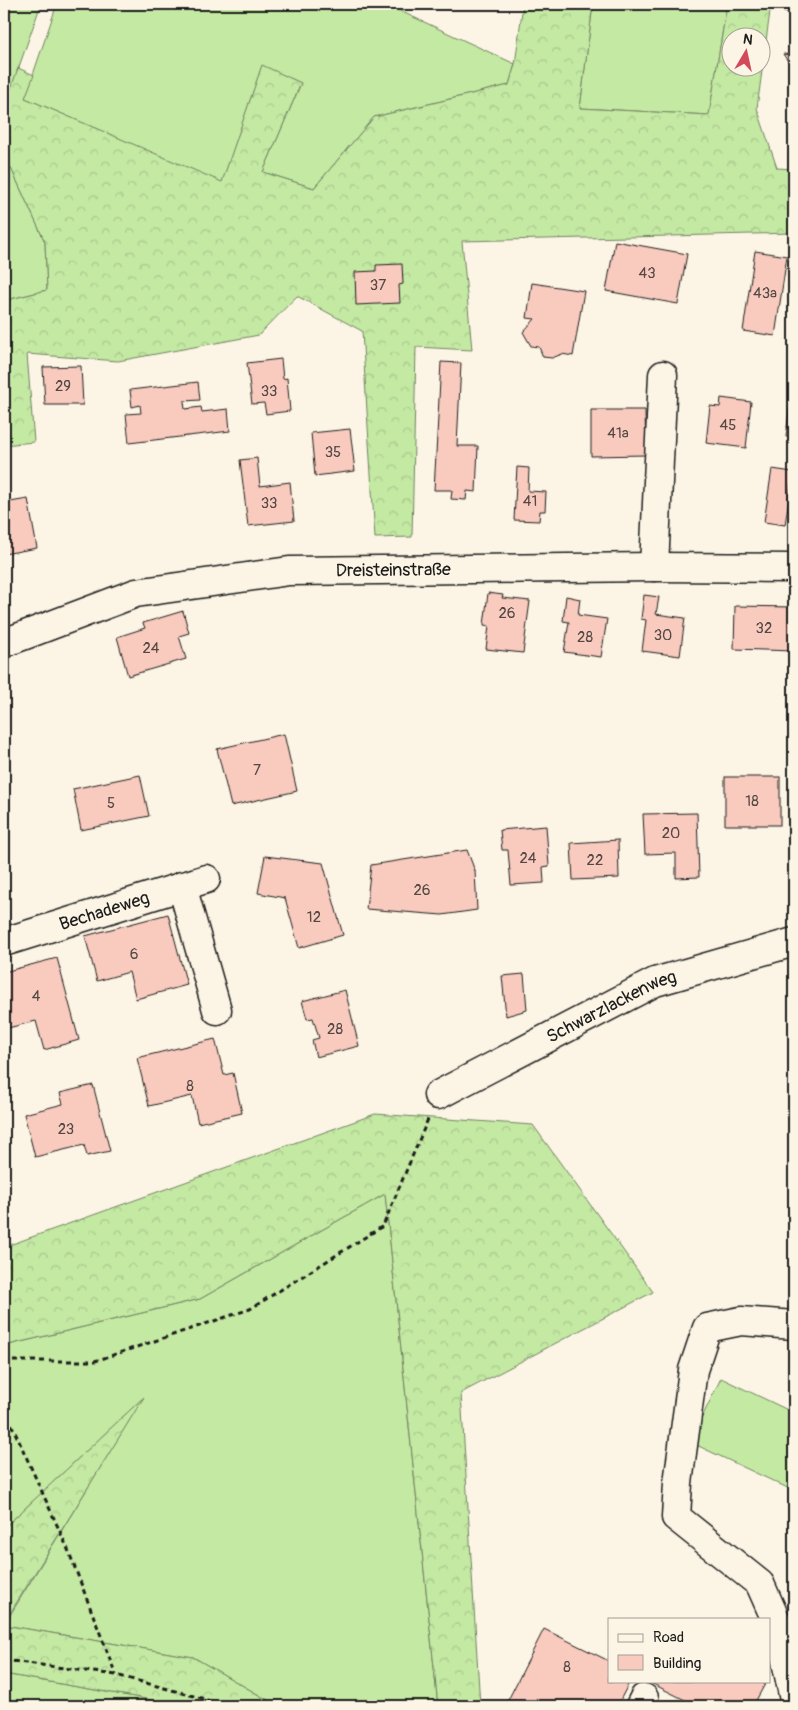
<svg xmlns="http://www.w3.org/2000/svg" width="798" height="1710" font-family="Pangolin,sans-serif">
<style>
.grass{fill:#c4e9a3;stroke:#708260}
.forest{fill:url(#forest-crowns);stroke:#708260;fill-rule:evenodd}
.building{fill:#f9cabe;stroke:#1c1c1c}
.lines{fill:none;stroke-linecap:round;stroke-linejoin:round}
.minor-casing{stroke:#1c1c1c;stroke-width:31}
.path{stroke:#1c1c1c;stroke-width:3;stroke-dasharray:5 4;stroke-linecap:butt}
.minor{stroke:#fcf5e5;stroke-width:28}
.labels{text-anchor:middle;stroke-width:5;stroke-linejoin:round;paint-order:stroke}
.number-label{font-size:15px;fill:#534844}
.street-label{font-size:18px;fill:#1c1c1c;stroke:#fcf5e5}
</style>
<defs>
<pattern id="forest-crowns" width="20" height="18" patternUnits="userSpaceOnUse" patternTransform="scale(1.25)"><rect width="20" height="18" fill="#c4e9a3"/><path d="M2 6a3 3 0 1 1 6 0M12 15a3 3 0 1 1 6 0" fill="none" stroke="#a8c78c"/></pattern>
</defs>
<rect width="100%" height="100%" fill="#fcf5e5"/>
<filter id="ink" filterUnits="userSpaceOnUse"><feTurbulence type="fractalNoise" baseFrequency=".02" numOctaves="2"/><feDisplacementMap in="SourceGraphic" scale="10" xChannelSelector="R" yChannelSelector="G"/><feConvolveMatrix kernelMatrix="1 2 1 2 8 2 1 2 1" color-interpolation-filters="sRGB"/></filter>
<g filter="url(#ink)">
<g class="grass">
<path d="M4,4H41L7,101L4,99Z"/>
<path d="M57,4H385L515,64L509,85L374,117L314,188L263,172L301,83L262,66L222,183L25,98Z"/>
<path d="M593,4H727L709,115L580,108Z"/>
<path d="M4,153L45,242L47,290L11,299L4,297Z"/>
<path d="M385,1194L438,1706H278L193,1657L4,1625L142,1399L4,1528V1346L200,1299Z"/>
<path d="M721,1378L794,1413V1491L690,1442Z"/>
<path d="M4,1674L186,1706H4Z"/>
</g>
<g class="forest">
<path d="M523,4H593L580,108L709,115L727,4H771L757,108L777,168L794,169V233L462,241L472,350L416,347L412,537L375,538L362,331L297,296L259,335L118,361L27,354L34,442L4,445V309L11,299L47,290L45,242L4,153V99L7,100L18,68L34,75L25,98L222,182L262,65L301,83L263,172L314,188L374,117L509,85L515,64ZM730,38H760V68H730Z"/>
<path d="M375,1114L533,1125L653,1292L461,1393L480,1706H438L385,1194L200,1299L4,1346V1247Z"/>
<path d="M144,1397L4,1623V1528Z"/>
<path d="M4,1625L193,1657L278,1706H186L4,1674Z"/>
</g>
<g class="building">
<path d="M784,4H794V13L783,11Z"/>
<path d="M783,54L794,55V70L792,67Z"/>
<path d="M615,241L687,254L678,304L606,291Z"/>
<path d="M755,251L787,256L775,336L743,331Z"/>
<path d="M402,264L403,284L399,285L400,303L356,305L355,272L376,271V265Z"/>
<path d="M532,283L584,291L573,356L562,354L552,358L543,357L539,347L531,346L523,332L535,319L527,318Z"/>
<path d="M281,359L283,379L287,378L290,411L266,414L264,403L252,404L247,363Z"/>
<path d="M441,362L461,363L457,446H478L476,492L467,491L466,500L451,499L452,490H434Z"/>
<path d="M81,366L83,405H45L43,367Z"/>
<path d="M198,382L200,400L184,401L185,409L201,407L202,412L228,409L230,431L129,443L126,414L141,413L140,405L132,407L130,390Z"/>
<path d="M721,398L751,402L746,448L706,443L710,406L720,407Z"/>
<path d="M790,401H794V438L786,437Z"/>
<path d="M591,410H645L646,455L591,456Z"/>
<path d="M350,429L355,471L315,476L311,433Z"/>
<path d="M257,458L260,486L290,482L294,521L248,526L240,460Z"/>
<path d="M517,467L529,468L528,491L546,492L545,511H540L539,521L514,520Z"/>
<path d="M772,469L793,472L785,525L764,522Z"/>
<path d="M28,499L37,548L4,554V503Z"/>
<path d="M488,593L503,595L502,598L530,601L523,653L486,649L489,626L484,625Z"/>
<path d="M644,595L659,597L656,614L685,618L680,656L642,651L646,620L641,619Z"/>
<path d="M566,596L580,599L578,615L607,619L601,657L564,652L569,622L563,621Z"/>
<path d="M792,599H794V651L734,649L735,606L792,607Z"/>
<path d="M183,611L189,633L179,636L186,659L128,676L117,637L145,628L143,623Z"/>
<path d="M284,734L297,791L231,806L217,749Z"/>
<path d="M140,775L149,816L81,830L73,789Z"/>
<rect x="725" y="777" width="55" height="48"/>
<path d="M697,813L699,877L676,878V853L645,854L643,814Z"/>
<path d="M546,826L549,866L543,867L544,883L511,885L508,850H502L500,830Z"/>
<path d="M618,840L619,878L573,880L571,843Z"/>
<path d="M467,850L475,871L477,910L442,915L366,909L371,865Z"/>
<path d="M265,856L323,863L343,935L299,948L285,898L258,893Z"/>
<path d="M168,914L187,985L136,999L129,972L97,981L85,936Z"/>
<path d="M57,958L79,1040L44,1050L36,1021L4,1029V972Z"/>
<path d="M524,974L527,1010L506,1016L502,976Z"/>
<path d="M345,990L359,1046L316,1057L312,1040L319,1038L313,1018L307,1019L302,1001Z"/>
<path d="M215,1039L224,1075L233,1073L242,1113L198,1123L192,1096L149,1106L137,1058Z"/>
<path d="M93,1085L110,1151L87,1156L84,1145L35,1157L24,1114L63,1104L60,1093Z"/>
<path d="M544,1629L609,1661V1681H630L617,1706H505Z"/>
<path d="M647,1681H760L765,1684L753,1706H697Z"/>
</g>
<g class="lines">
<defs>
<g id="minor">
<path d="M654,567L663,375"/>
<path id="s1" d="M4,643L136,593L289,571L654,567L794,568"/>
<path d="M182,886L217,1010"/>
<path id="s2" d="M4,942L206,879"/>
<path id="s3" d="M438,1095L655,982L794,942"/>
<path d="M794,1325L741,1321L707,1328L693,1370L678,1483L676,1517L760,1584L779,1627L794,1700"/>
<path d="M640,1706L644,1698"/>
</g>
</defs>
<use href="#minor" class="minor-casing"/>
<g class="path">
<path d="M4,1361H95L250,1309L383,1226L428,1119"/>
<path d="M4,1408L67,1547L116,1675"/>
<path d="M4,1660L116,1675L205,1699L219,1706"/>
</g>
<use href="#minor" class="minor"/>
</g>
</g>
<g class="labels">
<g class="number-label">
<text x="647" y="278">43</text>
<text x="378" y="290">37</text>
<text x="765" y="298">43a</text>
<text x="63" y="391">29</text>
<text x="269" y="396">33</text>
<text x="728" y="430">45</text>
<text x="618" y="438">41a</text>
<text x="333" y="457">35</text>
<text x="530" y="506">41</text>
<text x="269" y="508">33</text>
<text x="507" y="618">26</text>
<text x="764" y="633">32</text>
<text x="663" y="640">30</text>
<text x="585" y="642">28</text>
<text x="151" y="653">24</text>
<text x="257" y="775">7</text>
<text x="752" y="806">18</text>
<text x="111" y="808">5</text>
<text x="671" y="838">20</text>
<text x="528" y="863">24</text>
<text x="595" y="865">22</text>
<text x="422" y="895">26</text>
<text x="314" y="922">12</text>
<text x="134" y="959">6</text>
<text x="36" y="1001">4</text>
<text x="335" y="1034">28</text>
<text x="190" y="1091">8</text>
<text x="66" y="1134">23</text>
<text x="567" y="1672">8</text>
</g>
<g class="street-label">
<text dy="6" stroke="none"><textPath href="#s1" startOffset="400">Dreisteinstraße</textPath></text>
<text dy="6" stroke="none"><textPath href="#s2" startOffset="105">Bechadeweg</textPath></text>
<text dy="6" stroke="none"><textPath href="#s3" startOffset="195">Schwarzlackenweg</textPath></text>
</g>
</g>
<rect width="798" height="1710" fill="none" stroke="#fcf5e5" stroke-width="20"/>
<rect x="10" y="10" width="778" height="1690" fill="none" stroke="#1c1c1c" stroke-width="2" filter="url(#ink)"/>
<rect x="608" y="1618" width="162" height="65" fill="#fcf5e5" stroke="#a29e95"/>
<rect x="618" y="1634" width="25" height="8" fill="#fcf5e5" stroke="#a29e95"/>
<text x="653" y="1642" font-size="15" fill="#1c1c1c">Road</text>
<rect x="618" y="1655" width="25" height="15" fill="#f9cabe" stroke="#a29e95"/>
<text x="653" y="1668" font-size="15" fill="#1c1c1c">Building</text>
<g transform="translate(746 52) rotate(9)"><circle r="24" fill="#fcf5e5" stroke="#a29e95"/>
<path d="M0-4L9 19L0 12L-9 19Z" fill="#d1495b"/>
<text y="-8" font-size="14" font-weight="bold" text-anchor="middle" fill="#1c1c1c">N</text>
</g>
</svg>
